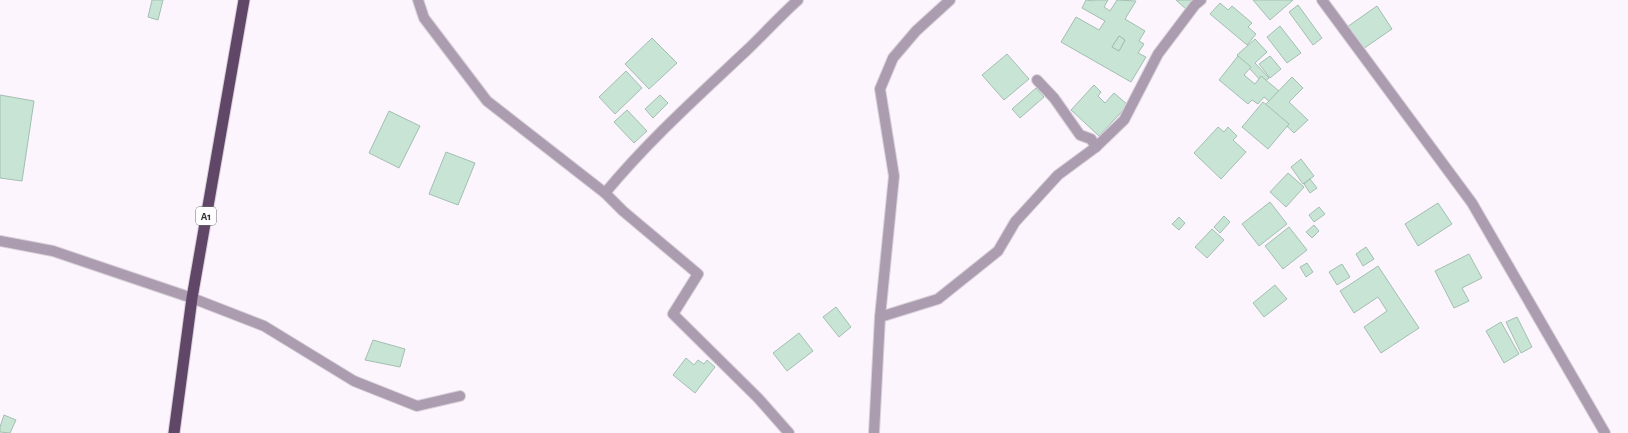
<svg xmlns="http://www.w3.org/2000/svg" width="1628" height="433" font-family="'Alegreya Sans',sans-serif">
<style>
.building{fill:#c7e4d5;stroke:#a3bfb0;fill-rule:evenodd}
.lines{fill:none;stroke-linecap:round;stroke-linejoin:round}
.minor-casing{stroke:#d8d1da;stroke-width:12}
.trunk-casing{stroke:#d8d1da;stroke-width:13}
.minor{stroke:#ab9daf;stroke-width:10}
.trunk{stroke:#604667;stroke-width:11}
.labels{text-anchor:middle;stroke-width:3;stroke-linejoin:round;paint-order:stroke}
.shield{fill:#fff;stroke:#716c72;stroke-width:1}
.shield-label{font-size:11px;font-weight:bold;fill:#342d36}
</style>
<rect width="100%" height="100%" fill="#fcf5fe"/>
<g class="building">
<path d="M152,0H163L158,20L148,17Z"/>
<path d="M1086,0L1094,1L1095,0H1108L1104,7L1110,11L1117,0L1136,1L1125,19L1145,31L1139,41L1144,44L1138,53L1146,57L1131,82L1061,42L1076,17L1099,30L1105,21L1082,8ZM1119,36L1125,40L1119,51L1112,47Z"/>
<path d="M1176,0H1196L1187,10Z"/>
<path d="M1253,0H1293L1270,20Z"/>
<path d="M1220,3L1228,10L1232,6L1252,23L1248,27L1256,34L1247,45L1210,14Z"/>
<path d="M1298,5L1322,38L1313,45L1289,12Z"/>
<path d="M1377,6L1392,29L1363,49L1347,27Z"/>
<path d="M1280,26L1301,53L1287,63L1267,37Z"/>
<path d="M1119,36L1125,40L1119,51L1112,47Z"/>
<path d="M652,38L677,63L649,89L625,64Z"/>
<path d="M1255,39L1267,52L1255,63L1269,78L1263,83L1237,55Z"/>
<path d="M1007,54L1029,79L1004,100L982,75Z"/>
<path d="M1238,56L1251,67L1244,75L1255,84L1261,76L1279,91L1270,102L1264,97L1258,104L1252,100L1248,104L1219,80Z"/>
<path d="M1270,56L1281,69L1270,78L1259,64Z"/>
<path d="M626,71L642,88L615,114L599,97Z"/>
<path d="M1292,77L1303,88L1289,102L1308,120L1294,133L1265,105Z"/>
<path d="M1094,85L1101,92L1098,96L1105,103L1114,93L1128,105L1099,136L1071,110Z"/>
<path d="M1036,88L1044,97L1020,118L1012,109Z"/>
<path d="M0,95L34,101L22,181L0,178Z"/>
<path d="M660,95L668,103L653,118L645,109Z"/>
<path d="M1263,102L1289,124L1268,149L1242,127Z"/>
<path d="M627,110L647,131L634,143L614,122Z"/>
<path d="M389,111L420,126L399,168L369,153Z"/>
<path d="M1218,127L1224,132L1228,127L1237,136L1233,140L1246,152L1221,179L1194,153Z"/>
<path d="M446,152L475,163L458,205L429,194Z"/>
<path d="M1301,159L1314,176L1303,184L1291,167Z"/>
<path d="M1288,173L1304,187L1286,207L1270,192Z"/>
<path d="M1310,179L1317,188L1310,193L1304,184Z"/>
<path d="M1270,202L1287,224L1259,246L1242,224Z"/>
<path d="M1438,203L1452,224L1418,246L1405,224Z"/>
<path d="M1319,207L1325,214L1314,222L1309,215Z"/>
<path d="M1224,216L1230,222L1220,233L1214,227Z"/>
<path d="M1179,217L1185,223L1179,230L1172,224Z"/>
<path d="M1314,225L1319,231L1312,238L1306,232Z"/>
<path d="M1289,227L1307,250L1283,269L1265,246Z"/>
<path d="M1212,229L1224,240L1207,258L1195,247Z"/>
<path d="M1366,247L1374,259L1363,266L1356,254Z"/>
<path d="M1469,254L1482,278L1462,288L1469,301L1454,308L1435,271Z"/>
<path d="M1307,263L1313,272L1306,277L1300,267Z"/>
<path d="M1342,264L1350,277L1337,285L1329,272Z"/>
<path d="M1378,266L1419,328L1381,353L1364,327L1387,311L1378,297L1354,313L1340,291Z"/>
<path d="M1275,285L1287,299L1264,317L1253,303Z"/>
<path d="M836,307L851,327L839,337L823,317Z"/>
<path d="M1517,317L1532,347L1521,353L1506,322Z"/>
<path d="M1501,322L1519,354L1504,363L1486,331Z"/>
<path d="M799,333L813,351L787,371L773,353Z"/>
<path d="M373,340L405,349L400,367L365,360Z"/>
<path d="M686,358L694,365L698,360L704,364L707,360L715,367L695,393L673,375Z"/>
<path d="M4,415L16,420L10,433L0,432V427Z"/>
</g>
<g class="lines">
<defs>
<g id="minor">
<path d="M418,0L424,18L487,101L605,193L623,211L698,274L673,314L758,398L789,433"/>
<path d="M1322,0L1472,203L1605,433"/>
<path d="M1037,80L1054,98L1080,135L1091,139L1096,147"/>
<path d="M605,193C647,142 697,97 746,51C764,34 780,16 798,0"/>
<path d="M0,241L53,251L192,298L264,326L354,381L417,406L460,396"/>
<path d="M880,317L938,299L998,251L1015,222L1058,175L1096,147L1124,120L1158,54L1195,5L1201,0"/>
<path d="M874,433L880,317L894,176L880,89L893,58L916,31L950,0"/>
</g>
<path id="trunk" d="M174,433L192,298L244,0"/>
</defs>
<use href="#minor" class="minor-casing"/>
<use href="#trunk" class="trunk-casing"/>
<use href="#minor" class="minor"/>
<use href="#trunk" class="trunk"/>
</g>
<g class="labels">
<rect class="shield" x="196" y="207" width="20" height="18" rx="3"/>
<g class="shield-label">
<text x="206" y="220">A1</text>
</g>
</g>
</svg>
